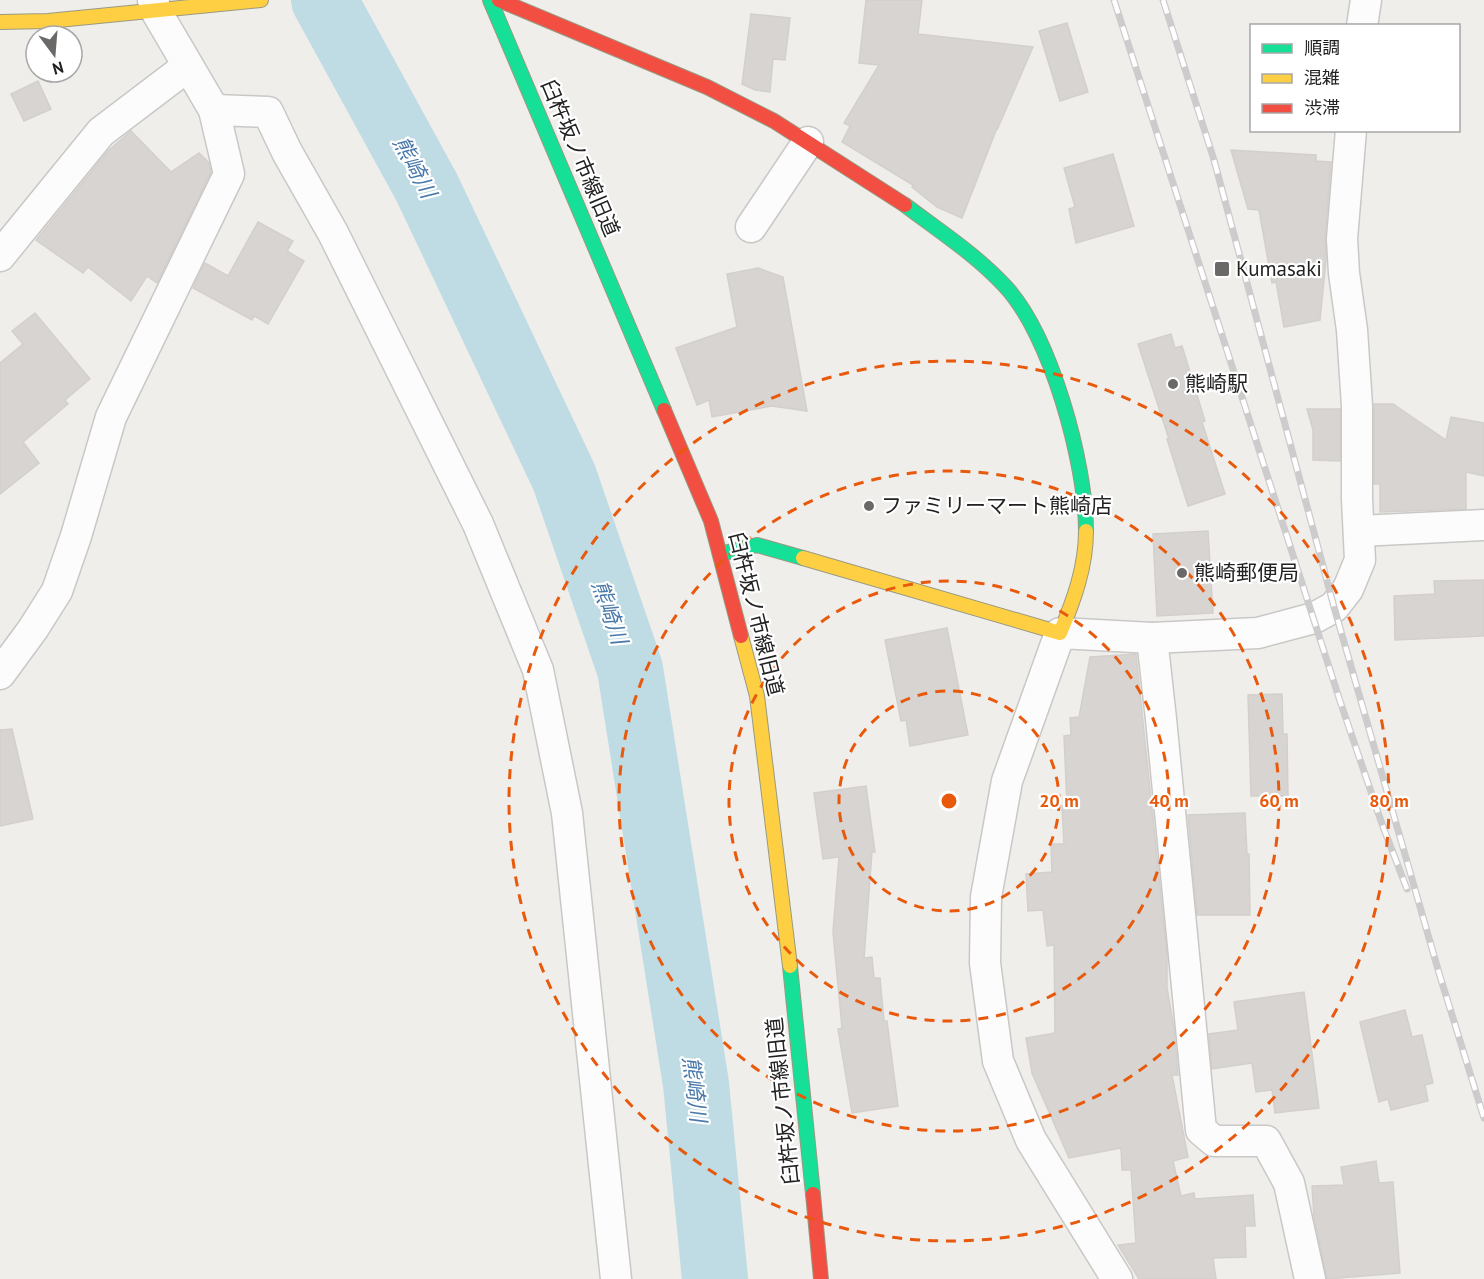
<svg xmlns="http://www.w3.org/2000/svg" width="1484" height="1279" font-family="'PT Sans','Noto Sans JP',sans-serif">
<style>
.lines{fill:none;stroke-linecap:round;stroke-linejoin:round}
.river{stroke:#bfdbe3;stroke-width:66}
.building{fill:#d7d4d2;stroke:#d3d0cc;stroke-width:1.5}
.street-casing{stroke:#c9c8c7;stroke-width:33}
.fast-casing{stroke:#999a82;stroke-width:16}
.slow-casing{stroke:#999a82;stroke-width:16}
.jam-casing{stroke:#999a82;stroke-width:16}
.street{stroke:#fdfcfc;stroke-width:30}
.fast{stroke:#16e098;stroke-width:14}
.slow{stroke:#ffcf43;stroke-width:14}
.jam{stroke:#f24e42;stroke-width:14}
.rail-casing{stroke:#ccc;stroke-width:7}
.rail{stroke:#fff;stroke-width:4.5;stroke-dasharray:14;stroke-linecap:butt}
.ring{fill:none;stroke:#e8590c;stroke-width:3;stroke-dasharray:10 8}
.poi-dot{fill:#6a6968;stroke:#fff;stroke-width:2}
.labels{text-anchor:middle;stroke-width:4.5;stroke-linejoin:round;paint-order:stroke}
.street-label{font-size:21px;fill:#222;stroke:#fff}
.poi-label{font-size:21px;fill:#222;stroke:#fff;text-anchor:start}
.water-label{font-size:22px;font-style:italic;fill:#4a7aab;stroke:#fff}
.centre{fill:#e8590c;stroke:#fff;stroke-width:3}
.ring-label{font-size:18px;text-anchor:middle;font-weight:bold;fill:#e8590c;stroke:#fff;stroke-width:4.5;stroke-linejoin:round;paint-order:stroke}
</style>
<rect width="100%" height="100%" fill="#f0eeeb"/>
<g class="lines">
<path class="river" d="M324,0L427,188L564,477L630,669L696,1084L715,1279"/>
</g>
<g class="building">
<path d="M866,0H922L918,34L1033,47L997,130V128L962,218L937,207L912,187L913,185L842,142L850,126L844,123L879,65L859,63Z"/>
<path d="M751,14L790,18L785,60L773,59L770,92L755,90L742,84Z"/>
<path d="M1067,23L1088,92L1060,101L1039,31Z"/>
<path d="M38,81L51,109L24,121L11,94Z"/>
<path d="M131,131L171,172L199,153L209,163L211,172L157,283L147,276L131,301L88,267L83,273L36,240L108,151Z"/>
<path d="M1231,150L1316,155V161L1331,162L1325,238L1326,260L1320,320L1284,327L1276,282L1272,283L1259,210L1248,209Z"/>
<path d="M1113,154L1134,226L1076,243L1069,209L1075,207L1064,168Z"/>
<path d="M258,222L293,241L287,251L304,261L268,324L254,316L252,320L193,288L205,263L228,276Z"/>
<path d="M758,268L783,277L807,411L772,406L712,417L709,400L697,405L676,348L737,327L727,274Z"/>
<path d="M35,313L90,379L65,400L68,404L23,442L39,463L0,494V363L23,344L12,331Z"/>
<path d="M1171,334L1175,348L1182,346L1205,421L1202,422L1225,494L1188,506L1167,439H1169L1138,344Z"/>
<path d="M1374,404H1393L1446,440L1451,417L1484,423V476L1466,472V509L1380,512V484H1374Z"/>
<path d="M1307,409H1340V461L1313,460V430Z"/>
<path d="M1208,531L1213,613L1157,616L1153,534Z"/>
<path d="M1484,580V636L1395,640L1394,596L1435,594L1434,581Z"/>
<path d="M947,628L968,735L910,746L906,720L901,721L885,640Z"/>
<path d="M1136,654L1167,955V988L1174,1028L1178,1075H1172L1188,1157L1173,1161L1181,1196L1194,1193L1195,1199L1253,1195L1255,1226H1245L1246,1257L1213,1258L1216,1279H1139L1118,1245L1136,1243L1131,1170H1122L1121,1148L1069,1158L1032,1073L1026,1038L1055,1033L1054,945L1047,946L1043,910L1028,911L1026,874L1052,872L1051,844H1064L1062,806L1067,805L1064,736L1071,735L1070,718L1079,717L1090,657Z"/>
<path d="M1282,694L1283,734H1287L1288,796H1251L1248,695Z"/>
<path d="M12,729L33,819L0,826V730Z"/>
<path d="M866,786L875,852H872L864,958L872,957L874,978H880L884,1021H887L898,1106L852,1113L838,1029L842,1028L833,932L839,857L823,859L814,793Z"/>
<path d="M1245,813L1247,854H1249L1250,915H1197L1188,815Z"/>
<path d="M1304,992L1319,1108L1275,1113L1272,1090L1256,1092L1252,1063L1212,1069L1209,1034L1238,1030L1234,1002Z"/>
<path d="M1405,1010L1412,1037L1422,1035L1433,1083L1425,1085L1428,1101L1391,1110L1388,1099L1379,1102L1360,1022Z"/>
<path d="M1376,1161L1379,1183L1393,1182L1400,1273L1327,1279L1314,1217L1312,1186L1344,1185L1341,1167Z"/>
</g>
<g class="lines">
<defs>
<g id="street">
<path d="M1362,26L1366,0"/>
<path d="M214,110L268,112L287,152L333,233L478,524L538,670L567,813L616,1279"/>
<path d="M751,227L808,142"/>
<path d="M0,256L101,132L188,66"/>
<path d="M1359,531L1484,525"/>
<path d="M1152,638L1161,719L1201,1130L1214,1141H1266L1289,1183L1310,1279"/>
<path d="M0,674L33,629L57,591L76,536L111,417L229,174L214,110L156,11L153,0"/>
<path d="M1117,1279L1031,1140L998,1061L985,963L986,897L1007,781L1060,633L1152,638L1258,633L1314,618L1334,607L1348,589L1360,560L1357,499V406L1352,330L1344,273L1342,239L1351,130"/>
</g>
<g id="fast">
<path d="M490,0L664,410"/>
<path d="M905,205C938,230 975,254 1004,285C1051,334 1086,464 1086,531"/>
<path d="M720,554L757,545L803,558"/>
<path d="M790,966L813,1194"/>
</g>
<g id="slow">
<path d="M0,22L48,21L261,0"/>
<path d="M803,558L1060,633C1074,600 1086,567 1086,531"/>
<path d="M741,636L757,696L790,966"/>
</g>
<g id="jam">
<path d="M499,0L707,87L774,121L905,205"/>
<path d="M664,410L711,521L741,636"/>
<path d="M813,1194L821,1279"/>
</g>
</defs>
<use href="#street" class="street-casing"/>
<use href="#fast" class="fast-casing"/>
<use href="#slow" class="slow-casing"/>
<use href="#jam" class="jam-casing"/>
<use href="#street" class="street"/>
<use href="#fast" class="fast"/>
<use href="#slow" class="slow"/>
<use href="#jam" class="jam"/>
<defs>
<g id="rail">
<path d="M1114,0L1340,701L1382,824L1407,889"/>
<path d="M1163,0L1214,160L1334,607L1439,973L1484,1118"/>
</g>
</defs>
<use href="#rail" class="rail-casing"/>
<use href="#rail" class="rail"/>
</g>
<g class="ring">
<circle cx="949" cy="801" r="110"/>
<circle cx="949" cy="801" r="220"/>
<circle cx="949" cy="801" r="330"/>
<circle cx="949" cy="801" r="440"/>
</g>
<g class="poi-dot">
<rect x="1214" y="261" width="16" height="16" rx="3"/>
<circle cx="1173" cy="384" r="6"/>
<circle cx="869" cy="506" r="6"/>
<circle cx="1182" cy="573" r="6"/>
</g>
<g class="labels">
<g class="street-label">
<text transform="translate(580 158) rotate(67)" y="7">臼杵坂ノ市線旧道</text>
<text transform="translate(756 614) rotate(76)" y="7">臼杵坂ノ市線旧道</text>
<text transform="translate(783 1101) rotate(-96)" y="7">臼杵坂ノ市線旧道</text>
</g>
<g class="poi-label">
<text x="1236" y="276">Kumasaki</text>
<text x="1185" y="391">熊崎駅</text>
<text x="881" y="513">ファミリーマート熊崎店</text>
<text x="1194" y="580">熊崎郵便局</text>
</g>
<g class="water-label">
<text transform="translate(415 167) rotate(62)" y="8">熊崎川</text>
<text transform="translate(610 612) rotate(71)" y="8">熊崎川</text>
<text transform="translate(695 1089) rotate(83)" y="8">熊崎川</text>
</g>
</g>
<circle cx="949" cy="801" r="9" class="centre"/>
<g class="ring-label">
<text x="1059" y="807">20 m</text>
<text x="1169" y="807">40 m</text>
<text x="1279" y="807">60 m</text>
<text x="1389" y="807">80 m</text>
</g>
<rect x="1250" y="24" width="210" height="108" fill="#ffffff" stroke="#a7a7a7" stroke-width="1.5"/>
<rect x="1262" y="44" width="30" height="9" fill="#16e098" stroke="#a7a7a7" stroke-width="1.5"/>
<text x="1304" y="54" font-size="18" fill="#222222">順調</text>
<rect x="1262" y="74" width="30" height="9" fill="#ffcf43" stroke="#a7a7a7" stroke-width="1.5"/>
<text x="1304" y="84" font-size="18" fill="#222222">混雑</text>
<rect x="1262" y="104" width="30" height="9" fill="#f24e42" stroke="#a7a7a7" stroke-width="1.5"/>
<text x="1304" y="114" font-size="18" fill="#222222">渋滞</text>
<g transform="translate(54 54) rotate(164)"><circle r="28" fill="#ffffff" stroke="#a7a7a7" stroke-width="1.5"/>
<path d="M0-4.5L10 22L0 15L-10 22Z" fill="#6a6968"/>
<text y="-9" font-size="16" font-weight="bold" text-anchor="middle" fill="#222222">N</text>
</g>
</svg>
